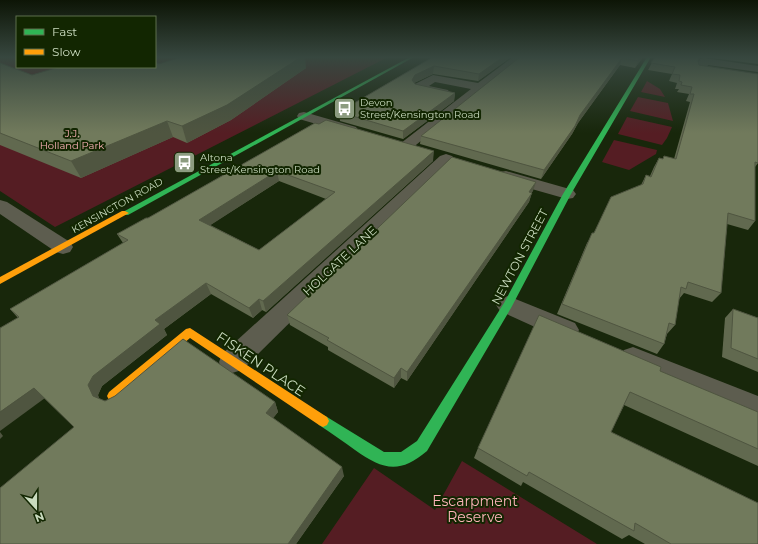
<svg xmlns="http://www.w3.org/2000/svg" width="758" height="544" font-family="Montserrat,sans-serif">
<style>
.green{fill:#551d23}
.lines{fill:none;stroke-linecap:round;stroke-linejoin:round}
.street{fill:#5d5d4f;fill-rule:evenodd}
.fast{fill:#30b455;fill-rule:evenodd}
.slow{fill:#ff9f0a;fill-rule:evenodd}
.wall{fill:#61694f;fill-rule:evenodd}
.shaded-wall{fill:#4f5540}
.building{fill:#717a5c;stroke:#4f5540;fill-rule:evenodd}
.labels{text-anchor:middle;stroke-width:4;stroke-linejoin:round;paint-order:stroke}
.far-poi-label{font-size:10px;fill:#cadbbf;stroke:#122601;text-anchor:start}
.far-park-label{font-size:10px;fill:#fdb3b9;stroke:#122601}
.far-street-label{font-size:10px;fill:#cadbbf;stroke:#122601}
.street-label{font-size:12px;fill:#cadbbf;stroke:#122601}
.near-street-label{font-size:14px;fill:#cadbbf;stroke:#122601}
.near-park-label{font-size:14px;fill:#fdb3b9;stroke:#122601}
</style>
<rect width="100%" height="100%" fill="#18270b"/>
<g class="green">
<path d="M0,57H17V67H155V57H388L55,227L0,191Z"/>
<path d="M647,81L660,89L665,97L641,92Z"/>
<path d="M638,97L668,103L673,121L630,111Z"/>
<path d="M627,117L672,127L667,138L662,145L618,134Z"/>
<path d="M614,140L657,150L656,154L629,170L602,162Z"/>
<path d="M462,461L597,544H322L374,468L435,510Z"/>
</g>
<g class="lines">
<g class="street">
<path d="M513,57H524L411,149H401L398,146L401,143L471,89L435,82L429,86L448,90L450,93L444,97L415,90L413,87L415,84L433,75L478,83Z"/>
<path d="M704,58L758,66V72L708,65L707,67L758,75V81L697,71L696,69L700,59Z"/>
<path d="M304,112L356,127L358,130L356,133L351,134L299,119L297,116L299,113Z"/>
<path d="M446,154L452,156L454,159L452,162L242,370L232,373L222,370L219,362L222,354L440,156Z"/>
<path d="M506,171L573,190L576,194L573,198L567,199L500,180L498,176L500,172Z"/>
<path d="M0,200L7,202L70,242L73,247L70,252L63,254L56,252L0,214Z"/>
<path d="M508,296L575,323L579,330L575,337L566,340L557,337L500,311L496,305L500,299Z"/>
<path d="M633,347L758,396V424L624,366L620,358L624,350Z"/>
</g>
<g class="fast">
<path d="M410,57H414L128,215H125L121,213Z"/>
<path d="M647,57H651L571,194L511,308L427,451C399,475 382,469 355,450C343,441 331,433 319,425L317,421L319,417L323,415L327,417L384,452H401L417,441L504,303L563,194Z"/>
</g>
<g class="slow">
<path d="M122,211H125L129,213L0,284V277Z"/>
<path d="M190,328L327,417L329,421L327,425L323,427L319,425L190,338L117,400L113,401L109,400L107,396L109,392L186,329Z"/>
</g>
</g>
<g class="wall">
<path d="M433,57H511L478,81L433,74L414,83L415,84L455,93L454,101L403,139L340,121L339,112Z"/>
<path d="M520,57H643L635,68L620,65L578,123L572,134L541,179L420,144L421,136Z"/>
<path d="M655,57H704L699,58L698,61L699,65L758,163L755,167V221L748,230L727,224L721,293L712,302L684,293L679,299L675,325L667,334L664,344L657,354L557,314L587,243L594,233L641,185L646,175L650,176L654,167L659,158L663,159L664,156L674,159L690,102L686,101L689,94L677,92L679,89H675L677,83L669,81L672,74L648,70Z"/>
<path d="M705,57H758V64Z"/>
<path d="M0,63L32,75L159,64L306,68L231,120L187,143L173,137L81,178L0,145Z"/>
<path d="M315,123L433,161L266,312L262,310L253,318L211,294L164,329L167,335L102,386L98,395L99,399L105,401L275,402L278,412L273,418L344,476L296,544H0L74,427L18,318L10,309L123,243L117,234L148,218ZM279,181L326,199L259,250L210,225Z"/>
<path d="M533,191L532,192L529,202L407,381L401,378L394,388L328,350V347L290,325L287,315Z"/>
<path d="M733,309L758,318V372L722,357L725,318Z"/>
<path d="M660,371L758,412V466L624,405L611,432L758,544H645L629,535L622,539L523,482L521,486L474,458L478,448Z"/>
</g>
<g class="shaded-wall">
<path d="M301,57H305L306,68L231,120L187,143L182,126Z"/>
<path d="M503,57H511L478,81L479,74Z"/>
<path d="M641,57H643L635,68L638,61Z"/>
<path d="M622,58L620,65L578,123L572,134L541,179L544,170L580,115Z"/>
<path d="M434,66L433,74L414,83L412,80L415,75Z"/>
<path d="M455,93L454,101L403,139V131Z"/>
<path d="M167,121L173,137L81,178L71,161Z"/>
<path d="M434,151L433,161L266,312L263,301Z"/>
<path d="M277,171L279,181L203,230L199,220Z"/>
<path d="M536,182L533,191L526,201L529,192Z"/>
<path d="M532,193L529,202L407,381V372Z"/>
<path d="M206,283L211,294L164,329L167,335L102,386L98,395L102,406L93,396L88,385L93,376L155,320Z"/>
<path d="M259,299L262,310L253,318L249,308Z"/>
<path d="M401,368V378L394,388V378Z"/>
<path d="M34,388L45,398L0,431V412Z"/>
<path d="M275,402L278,412L270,422L266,413Z"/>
<path d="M0,432L3,436L0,439Z"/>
<path d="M342,467L344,476L296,544H288Z"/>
</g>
<g class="building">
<path d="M181,57H301L227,105L182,126L167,121L71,161L0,133V63L32,75L59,67H155V62L159,64Z"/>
<path d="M433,57H503L479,74L434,66L415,75L412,80L415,84L455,93L403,131L339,112Z"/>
<path d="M520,57H641L638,61L622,58L580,115L575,126L544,170L421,136Z"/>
<path d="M655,57H700L698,61L699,65L758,74V163L755,162V221L728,213L721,293L688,282L686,289L681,287L675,325L669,323L664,344L562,304L592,233H594L611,197L643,184L646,175L651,177L659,158L663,159L664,156L676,159L694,94H690L692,87L681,85L682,82L679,81L680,75L672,74L675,67L651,63Z"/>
<path d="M326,120L434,151L263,301L259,299L249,308L206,283L155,320L160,324L93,376L88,385L93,396L105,401L115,396L183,339L275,402L266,413L342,467L288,544H0V488L74,427L34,388L0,412V328L19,317L10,309L128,240L117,234L146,218H148L315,123L319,124ZM277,171L335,192L259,250L199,220Z"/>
<path d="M452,157L536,182L529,192L532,193L407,372L401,368L394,378L327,340L329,338L287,315Z"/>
<path d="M733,309L758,318V359L731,348Z"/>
<path d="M539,315L661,367L660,371L758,412V449L630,392L611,432L758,503V544H671L635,523L634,531L529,472L527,476L478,448Z"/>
</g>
<linearGradient id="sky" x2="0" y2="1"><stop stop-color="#0d1506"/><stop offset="0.43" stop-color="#37473f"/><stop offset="1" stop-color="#37473f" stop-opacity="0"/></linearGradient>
<rect width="758" height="133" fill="url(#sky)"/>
<defs>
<symbol id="bus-square" viewBox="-11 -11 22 22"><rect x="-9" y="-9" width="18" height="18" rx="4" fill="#8c9c80" stroke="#122601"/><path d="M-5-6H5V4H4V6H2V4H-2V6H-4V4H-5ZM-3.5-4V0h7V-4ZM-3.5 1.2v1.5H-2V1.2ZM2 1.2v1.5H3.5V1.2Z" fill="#fff"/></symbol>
</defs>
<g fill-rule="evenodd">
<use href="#bus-square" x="332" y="96" width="25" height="25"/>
<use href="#bus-square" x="172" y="150" width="25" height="25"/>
</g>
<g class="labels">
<g class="far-poi-label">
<text x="360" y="106">Devon<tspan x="360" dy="12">Street/Kensington Road</tspan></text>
<text x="200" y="161">Altona<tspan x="200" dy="12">Street/Kensington Road</tspan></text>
</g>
<g class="far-park-label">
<text x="72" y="137">J.J.<tspan x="72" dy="12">Holland Park</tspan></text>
</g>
<g class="far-street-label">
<text transform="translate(117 205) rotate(-29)" y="4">KENSINGTON ROAD</text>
</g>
<g class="street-label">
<text transform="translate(520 257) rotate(-62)" y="4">NEWTON STREET</text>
<text transform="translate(340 261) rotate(-43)" y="4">HOLGATE LANE</text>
</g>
<g class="near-street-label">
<text transform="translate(261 364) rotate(34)" y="5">FISKEN PLACE</text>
</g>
<g class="near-park-label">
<text x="475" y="506">Escarpment<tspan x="475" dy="16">Reserve</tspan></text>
</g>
</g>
<rect x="16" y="16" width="140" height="52" fill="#122601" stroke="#5c6e4d"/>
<rect x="24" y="29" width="20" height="6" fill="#30b455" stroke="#5c6e4d"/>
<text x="52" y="36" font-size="12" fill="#cadbbf">Fast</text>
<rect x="24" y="49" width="20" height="6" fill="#ff9f0a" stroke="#5c6e4d"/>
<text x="52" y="56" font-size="12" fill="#cadbbf">Slow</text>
<g transform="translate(36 508) rotate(159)" stroke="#122601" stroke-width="3" paint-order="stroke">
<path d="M0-3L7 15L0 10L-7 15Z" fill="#cadbbf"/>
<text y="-6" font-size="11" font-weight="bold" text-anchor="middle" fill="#cadbbf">N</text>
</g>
</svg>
